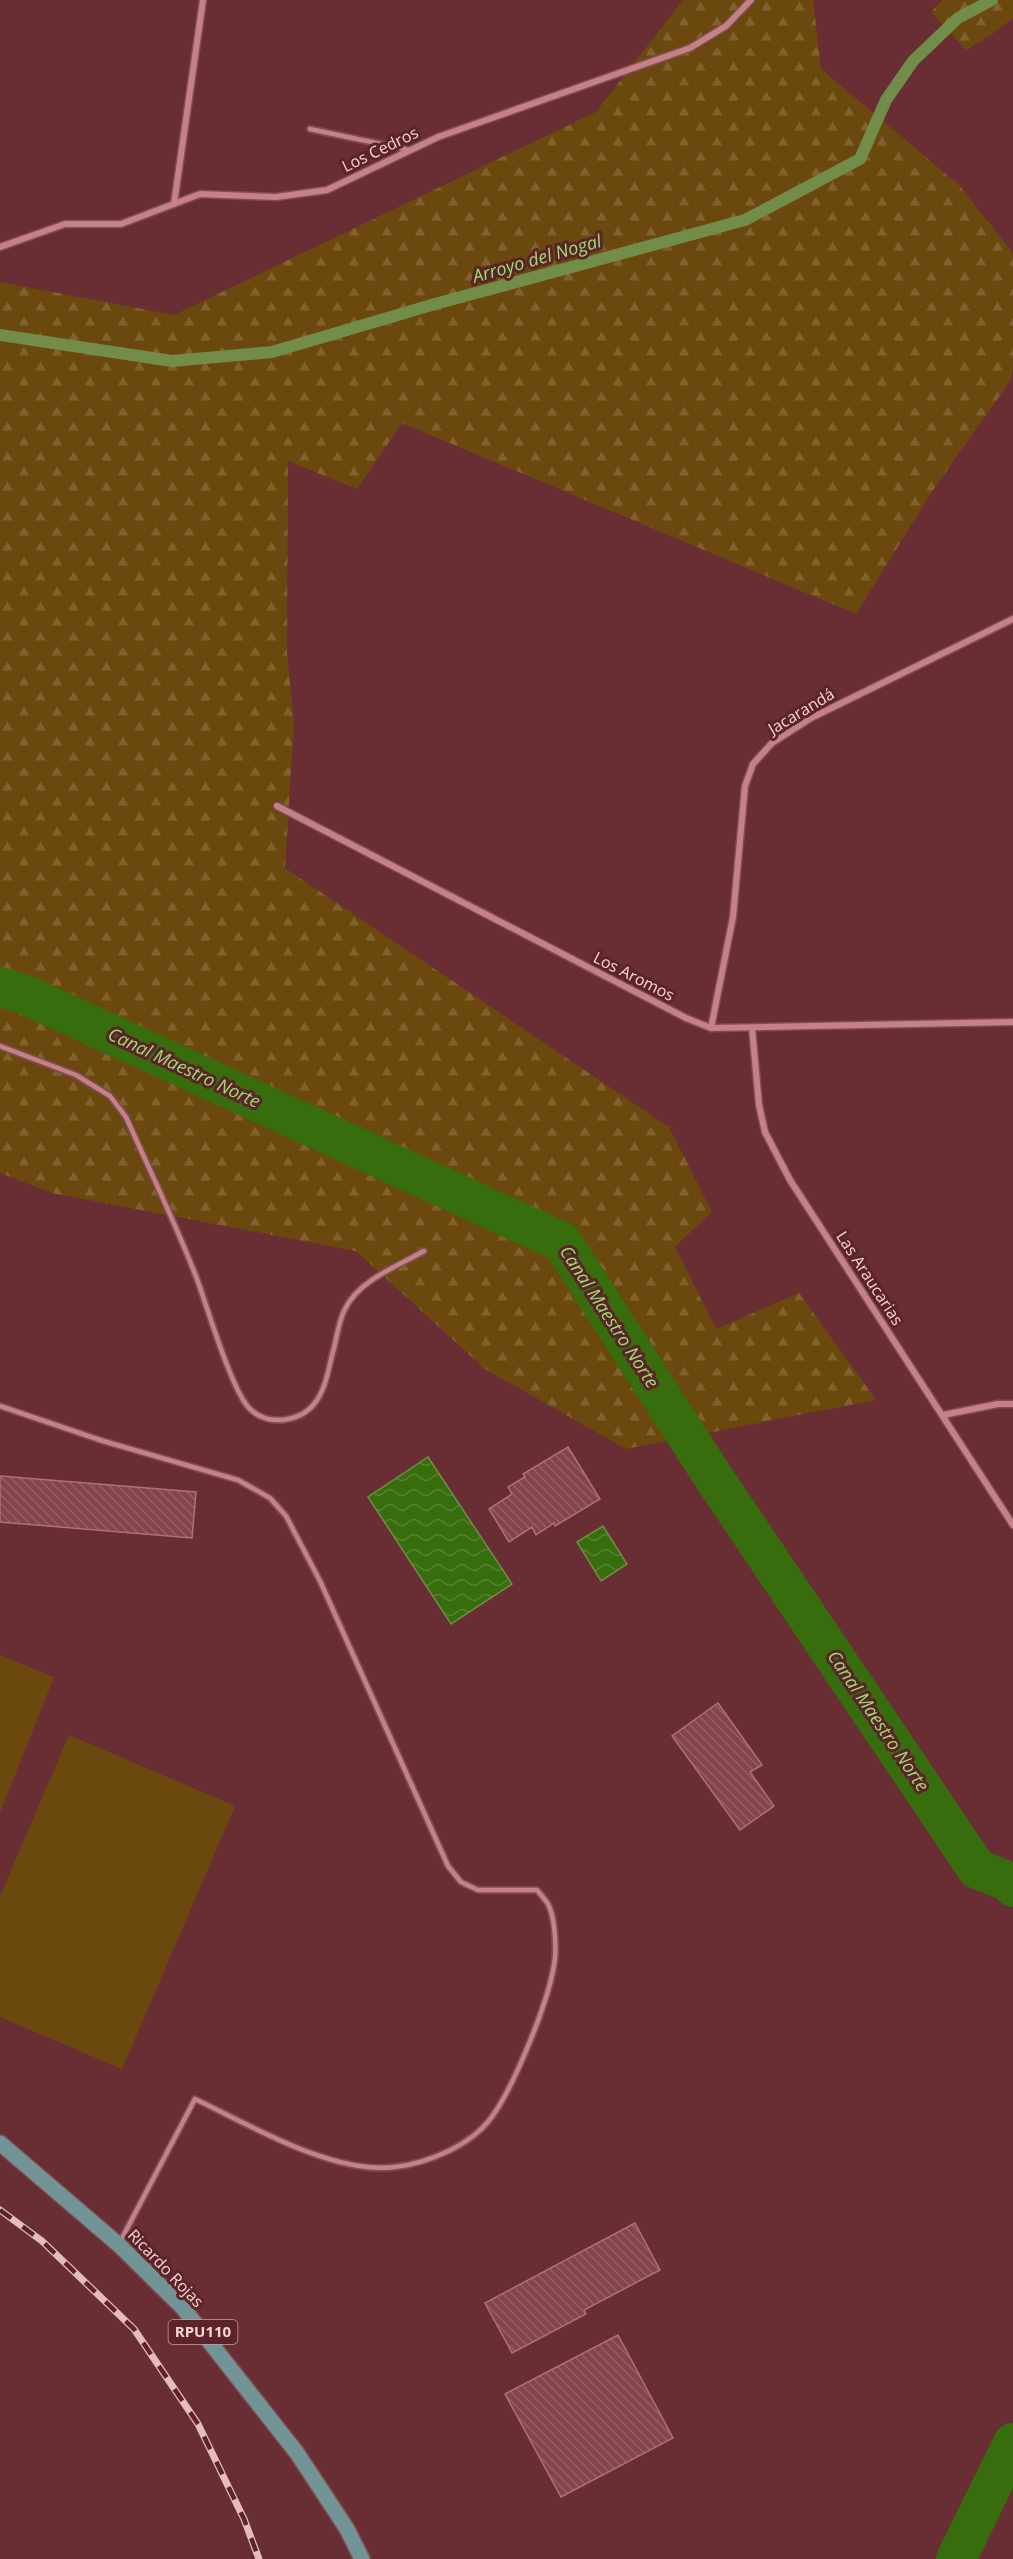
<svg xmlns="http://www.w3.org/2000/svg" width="1013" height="2559" font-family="'Open Sans',sans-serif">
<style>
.forest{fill:url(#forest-firs)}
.pitch{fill:#6b480d}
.water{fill:url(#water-waves);stroke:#728c49;stroke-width:1.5}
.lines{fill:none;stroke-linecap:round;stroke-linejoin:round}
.stream{stroke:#728c49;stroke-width:12}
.canal{stroke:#386d0d;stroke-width:40}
.building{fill:url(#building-back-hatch);stroke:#b27074;stroke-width:1.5}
.lane-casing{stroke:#7e4c52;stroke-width:8}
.street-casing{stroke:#7e4c52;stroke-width:9}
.primary-casing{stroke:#7e4c52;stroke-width:18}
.lane{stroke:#c58186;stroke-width:4.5}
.street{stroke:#c58186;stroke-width:6}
.primary{stroke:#739496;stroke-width:15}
.rail-casing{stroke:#e4bcbe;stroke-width:7}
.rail{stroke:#5c232a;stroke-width:4.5;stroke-dasharray:14;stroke-linecap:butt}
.labels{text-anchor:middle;stroke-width:6;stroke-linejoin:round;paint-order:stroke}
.shield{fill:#5c232a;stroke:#c99ea1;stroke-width:1.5}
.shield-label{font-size:15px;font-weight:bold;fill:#f8d3d4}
.street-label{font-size:16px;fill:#f8d3d4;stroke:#5c232a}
.water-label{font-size:18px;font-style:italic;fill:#99e16f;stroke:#5c232a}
</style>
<defs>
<pattern id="forest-firs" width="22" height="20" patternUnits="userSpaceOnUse" patternTransform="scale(1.5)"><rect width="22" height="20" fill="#6b480d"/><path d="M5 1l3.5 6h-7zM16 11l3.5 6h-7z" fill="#81622f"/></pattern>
<pattern id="water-waves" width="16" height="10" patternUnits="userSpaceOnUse" patternTransform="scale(1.5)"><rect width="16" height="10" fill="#386d0d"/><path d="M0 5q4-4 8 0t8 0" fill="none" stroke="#56812f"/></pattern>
<pattern id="building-back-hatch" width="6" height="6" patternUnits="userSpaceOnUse" patternTransform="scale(1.5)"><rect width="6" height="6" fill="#83454a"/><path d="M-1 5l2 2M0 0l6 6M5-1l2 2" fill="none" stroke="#955f63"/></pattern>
</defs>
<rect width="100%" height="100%" fill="#682e34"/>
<g class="forest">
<path d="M683,0H813L821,69L959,185L1013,253V368L1011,380L935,487L856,614L402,423L357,489L288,461L287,653L294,723L285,868L669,1127L712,1212L675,1247L716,1329L799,1293L876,1400L626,1449L485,1369L356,1251L52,1193L0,1173V282L174,315L596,112Z"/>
<path d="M943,0H1013V18L991,35L966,50L931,12Z"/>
</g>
<g class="pitch">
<path d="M0,1655L54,1677L0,1813Z"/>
<path d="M69,1735L235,1806L122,2069L0,2017V1896Z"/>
</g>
<g class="water">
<path d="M428,1457L512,1584L451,1624L368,1497Z"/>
<path d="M603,1526L627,1564L601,1581L577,1542Z"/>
</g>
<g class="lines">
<path class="stream" d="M0,335L172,361L272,352L435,304L745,220L860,159L886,100L913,61L958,18L992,0"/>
<g class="canal">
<path d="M0,987L28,996L562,1242L712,1475L977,1869L1010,1882L1013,1887"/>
<path d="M956,2559L1013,2443"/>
</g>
</g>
<g class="building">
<path d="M568,1447L600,1499L555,1526L554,1523L536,1535L532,1527L509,1542L489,1509L512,1494L508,1487L525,1477L523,1474Z"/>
<path d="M0,1476L196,1492L192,1538L0,1522Z"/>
<path d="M718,1703L762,1765L750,1772L774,1806L740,1830L672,1736Z"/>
<path d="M635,2223L660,2270L584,2310L586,2314L512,2353L485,2303Z"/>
<path d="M618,2335L673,2438L561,2497L505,2394Z"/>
</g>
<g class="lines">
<defs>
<g id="lane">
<path d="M310,129L409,150"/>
<path d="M0,1046L76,1075L110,1096L126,1117C150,1171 176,1224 197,1279C207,1306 232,1392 250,1409C269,1427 303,1422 317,1400C327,1385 329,1365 334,1348C337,1336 339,1320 345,1309C359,1280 398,1266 424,1251"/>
<path d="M0,1406L103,1441L238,1480L270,1498L286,1516L320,1581L448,1866L461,1882L478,1890H537C540,1894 545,1899 548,1904C555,1917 556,1944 555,1958C551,1997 514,2087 491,2118C470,2146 428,2163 395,2167C333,2175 250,2125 195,2099L120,2242"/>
</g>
<g id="street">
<path d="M174,204L203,0"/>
<path d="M0,247L65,224H121L200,194L276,197L327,190L438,137L690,48L726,26L751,0"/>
<path d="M277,806L686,1018L711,1028L1013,1022"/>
<path d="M711,1028L733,917L745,786L753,764L772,743L811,718L1013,619"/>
<path d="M752,1028L759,1105L765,1132L790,1180L1013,1525"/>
<path d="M943,1415L998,1404H1013"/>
</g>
<path id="primary" d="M0,2143L119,2245L183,2308L297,2453L347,2529L362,2559"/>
</defs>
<use href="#lane" class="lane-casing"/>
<use href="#street" class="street-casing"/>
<use href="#primary" class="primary-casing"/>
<use href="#lane" class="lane"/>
<use href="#street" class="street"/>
<use href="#primary" class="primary"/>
<defs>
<path id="rail" d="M0,2210L42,2241L134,2329L198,2424L244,2519L259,2559"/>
</defs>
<use href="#rail" class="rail-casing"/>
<use href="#rail" class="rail"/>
</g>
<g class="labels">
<rect class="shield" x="168.5" y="2320" width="69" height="24" rx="4.5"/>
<g class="shield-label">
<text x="203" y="2337">RPU110</text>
</g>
<g class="street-label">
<text transform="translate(380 149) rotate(-26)" y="6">Los Cedros</text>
<text transform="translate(801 711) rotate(-31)" y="6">Jacarandá</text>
<text transform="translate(634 976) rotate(27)" y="6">Los Aromos</text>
<text transform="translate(870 1278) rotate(57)" y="6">Las Araucarias</text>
<text transform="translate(166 2268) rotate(46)" y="6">Ricardo Rojas</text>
</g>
<g class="water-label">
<text transform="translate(537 259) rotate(-16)" y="6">Arroyo del Nogal</text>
<text transform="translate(184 1068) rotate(25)" y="6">Canal Maestro Norte</text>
<text transform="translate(609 1317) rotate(57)" y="6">Canal Maestro Norte</text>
<text transform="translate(878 1721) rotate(56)" y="6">Canal Maestro Norte</text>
</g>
</g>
</svg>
